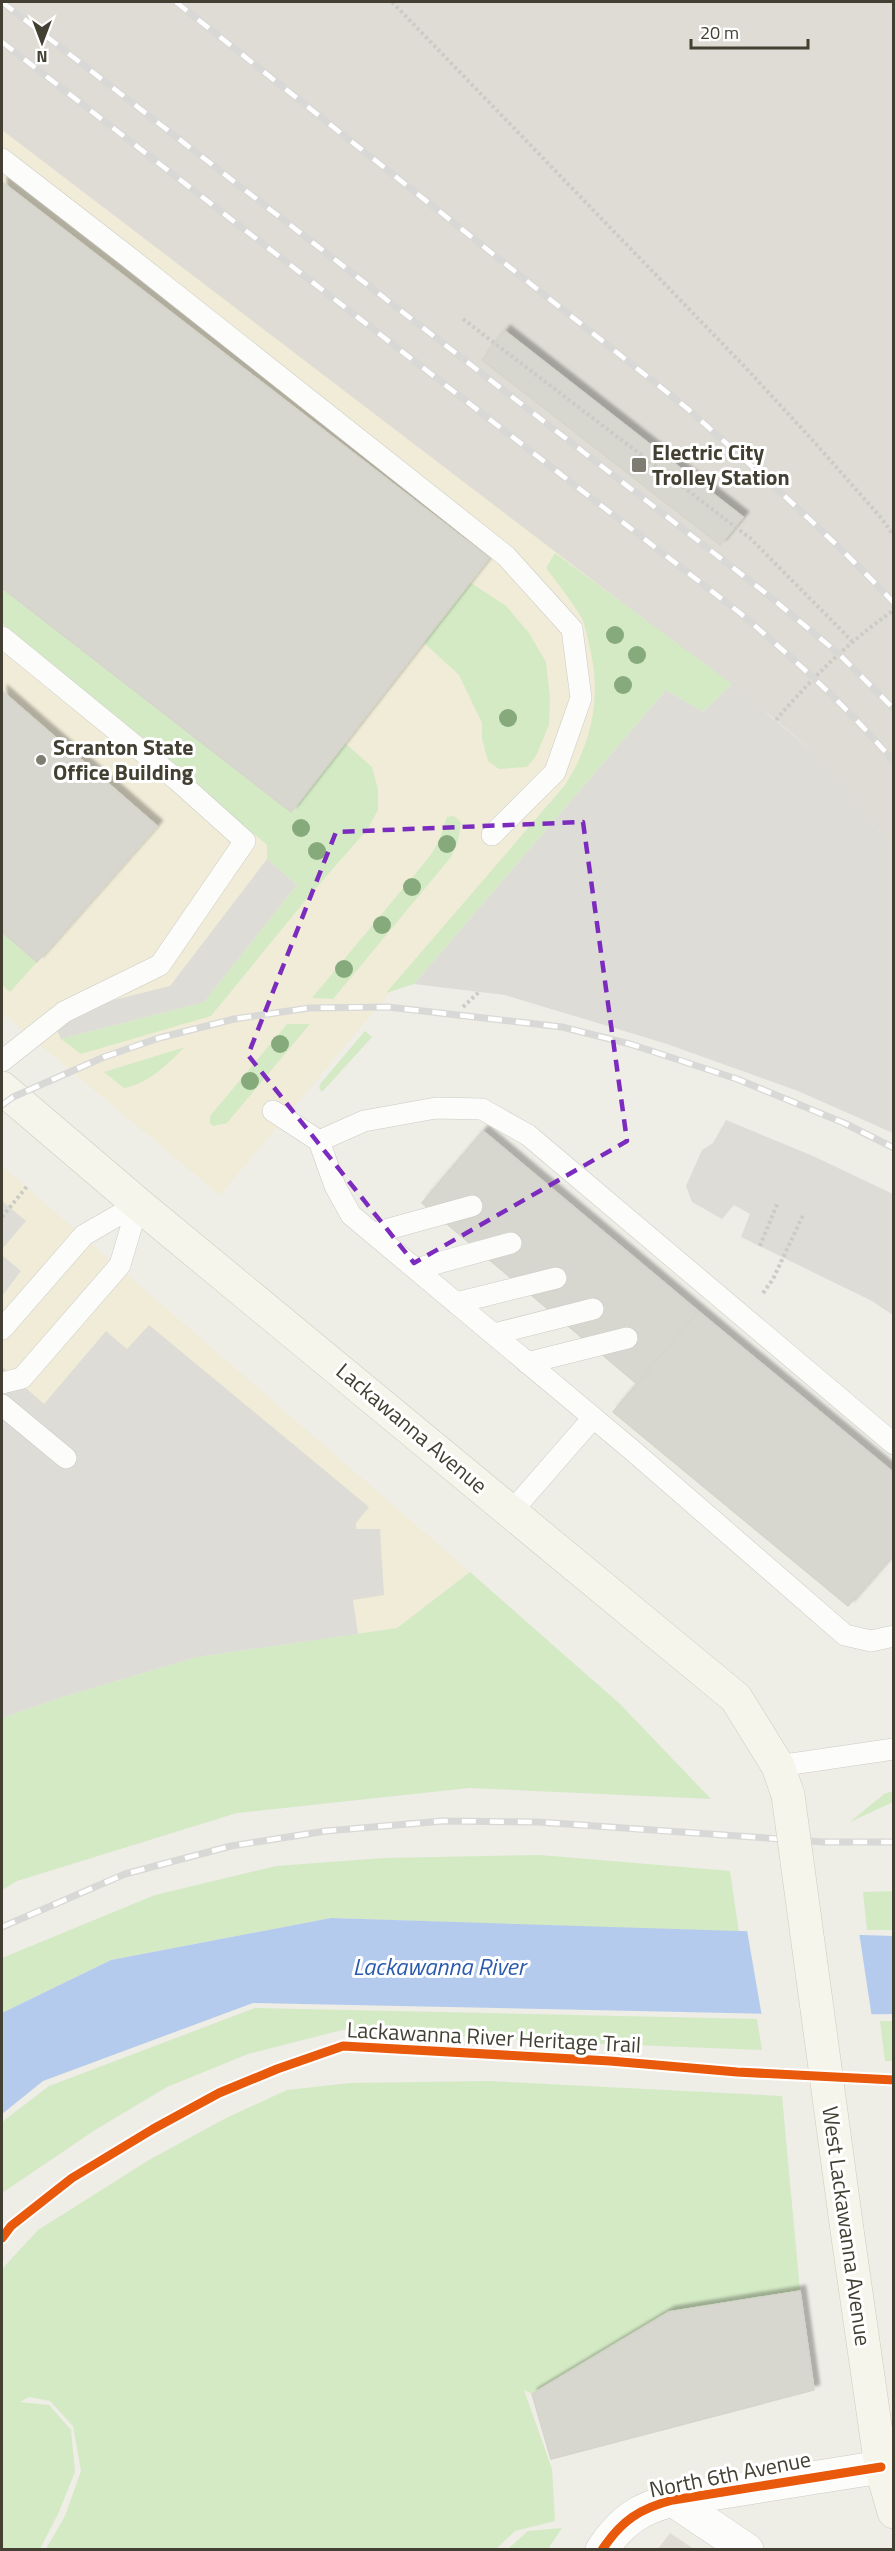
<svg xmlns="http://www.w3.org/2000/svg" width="895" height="2551" font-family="'Titillium Web',sans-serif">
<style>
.commercial{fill:#f1ecd8}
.industrial{fill:#dedcd4}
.green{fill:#d4eac5}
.parking{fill:#dddcd6}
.water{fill:#b5cbed}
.pier{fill:#eeede6}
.building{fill:#d7d6cf;stroke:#d6d5cc;stroke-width:1.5;filter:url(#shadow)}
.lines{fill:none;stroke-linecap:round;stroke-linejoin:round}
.lane-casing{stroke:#cccbc4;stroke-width:22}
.street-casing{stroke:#cccbc4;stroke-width:34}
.secondary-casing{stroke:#cdccbd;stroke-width:34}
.path{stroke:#cccbc5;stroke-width:4;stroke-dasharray:3 3;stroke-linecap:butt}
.lane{stroke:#fcfcfb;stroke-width:21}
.street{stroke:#fcfcfb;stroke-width:33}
.secondary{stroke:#f6f5ec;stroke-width:33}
.rail-casing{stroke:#d8d8d7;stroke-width:7}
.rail{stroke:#fff;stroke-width:4.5;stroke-dasharray:14;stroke-linecap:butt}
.secondary-bridge-casing{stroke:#cdccbd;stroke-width:34;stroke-linecap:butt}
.secondary-bridge{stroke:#f6f5ec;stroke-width:33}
.cycleway-casing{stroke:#fff;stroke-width:13}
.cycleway{stroke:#e8590c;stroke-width:9}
.tree{fill:#87aa7c}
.marked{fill:none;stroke:#7b2cbf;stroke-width:4.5;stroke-dasharray:12 8;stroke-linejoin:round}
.poi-dot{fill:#7f7d72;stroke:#fff;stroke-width:2}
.labels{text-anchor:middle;stroke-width:6;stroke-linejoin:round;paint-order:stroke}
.poi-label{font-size:22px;font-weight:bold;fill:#434033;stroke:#fff;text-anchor:start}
.street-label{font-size:22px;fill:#434033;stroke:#fff}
.water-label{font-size:24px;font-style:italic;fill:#2c5bae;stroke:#fff}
</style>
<defs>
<filter id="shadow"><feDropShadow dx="5.5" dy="-5.5" stdDeviation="1.5" flood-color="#0004"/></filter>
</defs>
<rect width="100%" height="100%" fill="#eeede6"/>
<g class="commercial">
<path d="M2,130L681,646L220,1195L2,1013Z"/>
<path d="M2,1166L470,1572L397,1628L197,1657L59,1698L2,1718Z"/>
</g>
<g class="industrial">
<path d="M2,2H893V849L812,751L776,720L2,130Z"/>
<path d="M670,2533L694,2549H658Z"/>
</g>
<g class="green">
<path d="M555,553L732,684L703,712L666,690L414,984L386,993L565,785C593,741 602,695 589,644C587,635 585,625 581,617C571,600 558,584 546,568Z"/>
<path d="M470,582L506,606L529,633L546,662L550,698L549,725L536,756L527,767L499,769L488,761L482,739V723L459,675L423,642Z"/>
<path d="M2,588L291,812L345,743L372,767L378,789V810L367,830L309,896L211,1016L81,1054L61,1039L204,1002L297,885L267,859V845L2,623Z"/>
<path d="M454,816L461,822L458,841L451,857L333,999L312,998L430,856L439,841L447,817Z"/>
<path d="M2,932L37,962L10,992L2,985Z"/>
<path d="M287,1024H310L227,1123L213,1126L210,1123V1116Z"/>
<path d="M365,1031L372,1037L322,1092L319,1088L321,1083Z"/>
<path d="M185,1047C166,1065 150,1083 124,1088L104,1072Z"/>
<path d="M470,1572L620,1704L711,1799L469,1788L237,1813L17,1881L2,1890V1718L59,1698L197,1657L397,1628Z"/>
<path d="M893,1791V1802L850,1822L884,1794Z"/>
<path d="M540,1855L730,1871L739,1933L331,1918L111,1960L2,2013V1958L155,1895L276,1866L384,1858Z"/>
<path d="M893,1891V1930H867L863,1892Z"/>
<path d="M255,2008L757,2019L762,2050L579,2043L342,2030L248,2054L167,2087L95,2130L2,2193V2122L49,2086Z"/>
<path d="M880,2021H893V2061H885Z"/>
<path d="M488,2081L782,2096L800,2291L669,2312L532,2394L524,2390L552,2469L555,2521L515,2531L496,2549H46L65,2516L81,2471L73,2426L50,2401L29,2397L20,2402L49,2405L71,2430L75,2472L58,2514L40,2549H2V2269L38,2230L149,2160L226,2118L287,2090L350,2083Z"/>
<path d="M562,2528L548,2549H508L528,2531Z"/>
</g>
<g class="parking">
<path d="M732,684L812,751L893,849V1133L798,1091L667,1044L505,995L414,984L666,690L703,712Z"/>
<path d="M267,859L297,885L204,1002L61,1039L50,1016L170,986Z"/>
<path d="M726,1120L813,1156L893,1194V1315L872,1301L741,1237L750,1214L734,1205L722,1219L692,1202L686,1186L702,1150L713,1143Z"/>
<path d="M2,1201L26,1221L2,1249Z"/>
<path d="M2,1255L21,1271L2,1296Z"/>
<path d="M149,1325L369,1507L356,1523V1529H380L384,1595L353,1600L358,1634L197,1657L59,1698L2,1718V1367L44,1404L106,1331L127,1349Z"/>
</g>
<path class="water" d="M331,1918L893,1936V2014L827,2015L253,2003L43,2081L2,2114V2013L111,1960Z"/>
<path class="pier" d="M747,1930L859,1932L872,2018L762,2017Z"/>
<g class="building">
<path d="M2,182L489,558L291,812L2,588Z"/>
<path d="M505,331L743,517L720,545L482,360Z"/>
<path d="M2,691L157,826L37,962L2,932Z"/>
<path d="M483,1131L698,1311L637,1384L422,1203Z"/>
<path d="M698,1311L894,1473V1553L848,1606L613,1412Z"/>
<path d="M800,2291L814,2390L551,2459L532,2394L669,2312Z"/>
</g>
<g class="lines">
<defs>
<g id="lane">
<path d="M2,159L126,255L506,556L572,629L581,698L555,772L492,835"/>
<path d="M2,637L176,779L245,841L160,965L64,1012L2,1061"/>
<path d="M273,1111L319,1141L335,1186L351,1215L632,1450L845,1635L871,1641L894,1636"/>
<path d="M319,1141L364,1121L436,1108L482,1109L528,1135L894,1444"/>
<path d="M374,1233L472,1206"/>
<path d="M416,1269L511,1243"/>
<path d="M456,1303L556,1278"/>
<path d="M2,1329L84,1235L138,1204"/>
<path d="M494,1334L593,1309"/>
<path d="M527,1363L627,1338"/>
<path d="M2,1383L22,1378L120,1265L138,1204"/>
<path d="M2,1405L66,1458"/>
<path d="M512,1511L593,1418"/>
<path d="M778,1766L894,1749"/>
</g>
<g id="street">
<path d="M673,2500L747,2550"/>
<path d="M602,2550C621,2521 640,2508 673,2500L881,2467"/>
</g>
<g id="secondary">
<path d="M2,1088L138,1204L736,1698L778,1766L788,1795"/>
<path d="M847,2230L881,2467L894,2512"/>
</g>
</defs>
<use href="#lane" class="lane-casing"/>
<use href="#street" class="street-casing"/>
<use href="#secondary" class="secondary-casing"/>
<g class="path">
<path d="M392,2L745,367L816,444L882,519L894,536"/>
<path d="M463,319L750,538L852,641"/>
<path d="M776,720C813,677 847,643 894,610"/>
<path d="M463,1007L480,991"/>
<path d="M2,1217L28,1185"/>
<path d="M760,1246L778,1202"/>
<path d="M763,1293L773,1279L804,1213"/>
</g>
<use href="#lane" class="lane"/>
<use href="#street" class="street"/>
<use href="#secondary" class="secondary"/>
<defs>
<g id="rail">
<path d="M2,2L763,591L838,653L894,709"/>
<path d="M176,2L688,409C758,472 829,534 894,603"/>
<path d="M2,42L740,613C795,660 847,706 894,762"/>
<path d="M2,1105L13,1097L104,1057L159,1038L234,1019L309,1008L388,1007L562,1027L630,1044L737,1079L844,1123L894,1148"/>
<path d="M2,1927L125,1874L231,1846L326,1831L443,1821L538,1822L823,1842H894"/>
</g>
</defs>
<use href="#rail" class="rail-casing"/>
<use href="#rail" class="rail"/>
<defs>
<path id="secondary-bridge" d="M788,1795L847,2230"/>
</defs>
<use href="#secondary-bridge" class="secondary-bridge-casing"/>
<use href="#secondary-bridge" class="secondary-bridge"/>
<defs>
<g id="cycleway">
<path d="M2,2238L11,2226L72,2178L153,2129L219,2093L277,2069L343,2046L610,2061L737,2072L894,2080"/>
<path d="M602,2550C621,2521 640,2508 673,2500L881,2467"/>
</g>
</defs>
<use href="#cycleway" class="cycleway-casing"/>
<use href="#cycleway" class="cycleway"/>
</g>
<g class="tree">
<circle cx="615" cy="635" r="9"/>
<circle cx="637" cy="655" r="9"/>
<circle cx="623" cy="685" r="9"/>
<circle cx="508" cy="718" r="9"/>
<circle cx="301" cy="828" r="9"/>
<circle cx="447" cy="844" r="9"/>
<circle cx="317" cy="851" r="9"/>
<circle cx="412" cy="887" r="9"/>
<circle cx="382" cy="925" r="9"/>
<circle cx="344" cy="969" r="9"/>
<circle cx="280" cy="1044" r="9"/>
<circle cx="250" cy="1081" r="9"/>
</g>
<path class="marked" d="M583,822L627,1141L414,1263L248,1055L336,832Z"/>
<g class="poi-dot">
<rect x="631" y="457" width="16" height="16" rx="3"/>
<circle cx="41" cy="760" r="6"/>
</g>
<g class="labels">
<g class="poi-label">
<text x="652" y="460">Electric City<tspan x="652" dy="25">Trolley Station</tspan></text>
<text x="53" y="755">Scranton State<tspan x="53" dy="25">Office Building</tspan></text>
</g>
<g class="street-label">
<text transform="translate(412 1428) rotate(40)" y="8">Lackawanna Avenue</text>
<text transform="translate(494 2037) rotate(3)" y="8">Lackawanna River Heritage Trail</text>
<text transform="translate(847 2226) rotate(82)" y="8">West Lackawanna Avenue</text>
<text transform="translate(730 2474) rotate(-11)" y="8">North 6th Avenue</text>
</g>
<g class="water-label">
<text x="439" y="1975">Lackawanna River</text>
</g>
</g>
<rect width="895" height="2551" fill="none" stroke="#434033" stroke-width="6"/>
<g transform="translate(42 42) rotate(180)" stroke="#ffffff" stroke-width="4.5" paint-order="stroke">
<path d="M0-4.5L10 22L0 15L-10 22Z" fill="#434033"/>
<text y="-9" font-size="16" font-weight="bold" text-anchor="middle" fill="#434033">N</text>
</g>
<path d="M691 39v9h117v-9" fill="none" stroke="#434033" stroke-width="3"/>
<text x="700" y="39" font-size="18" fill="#434033" stroke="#ffffff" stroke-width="4.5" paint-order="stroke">20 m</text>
</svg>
